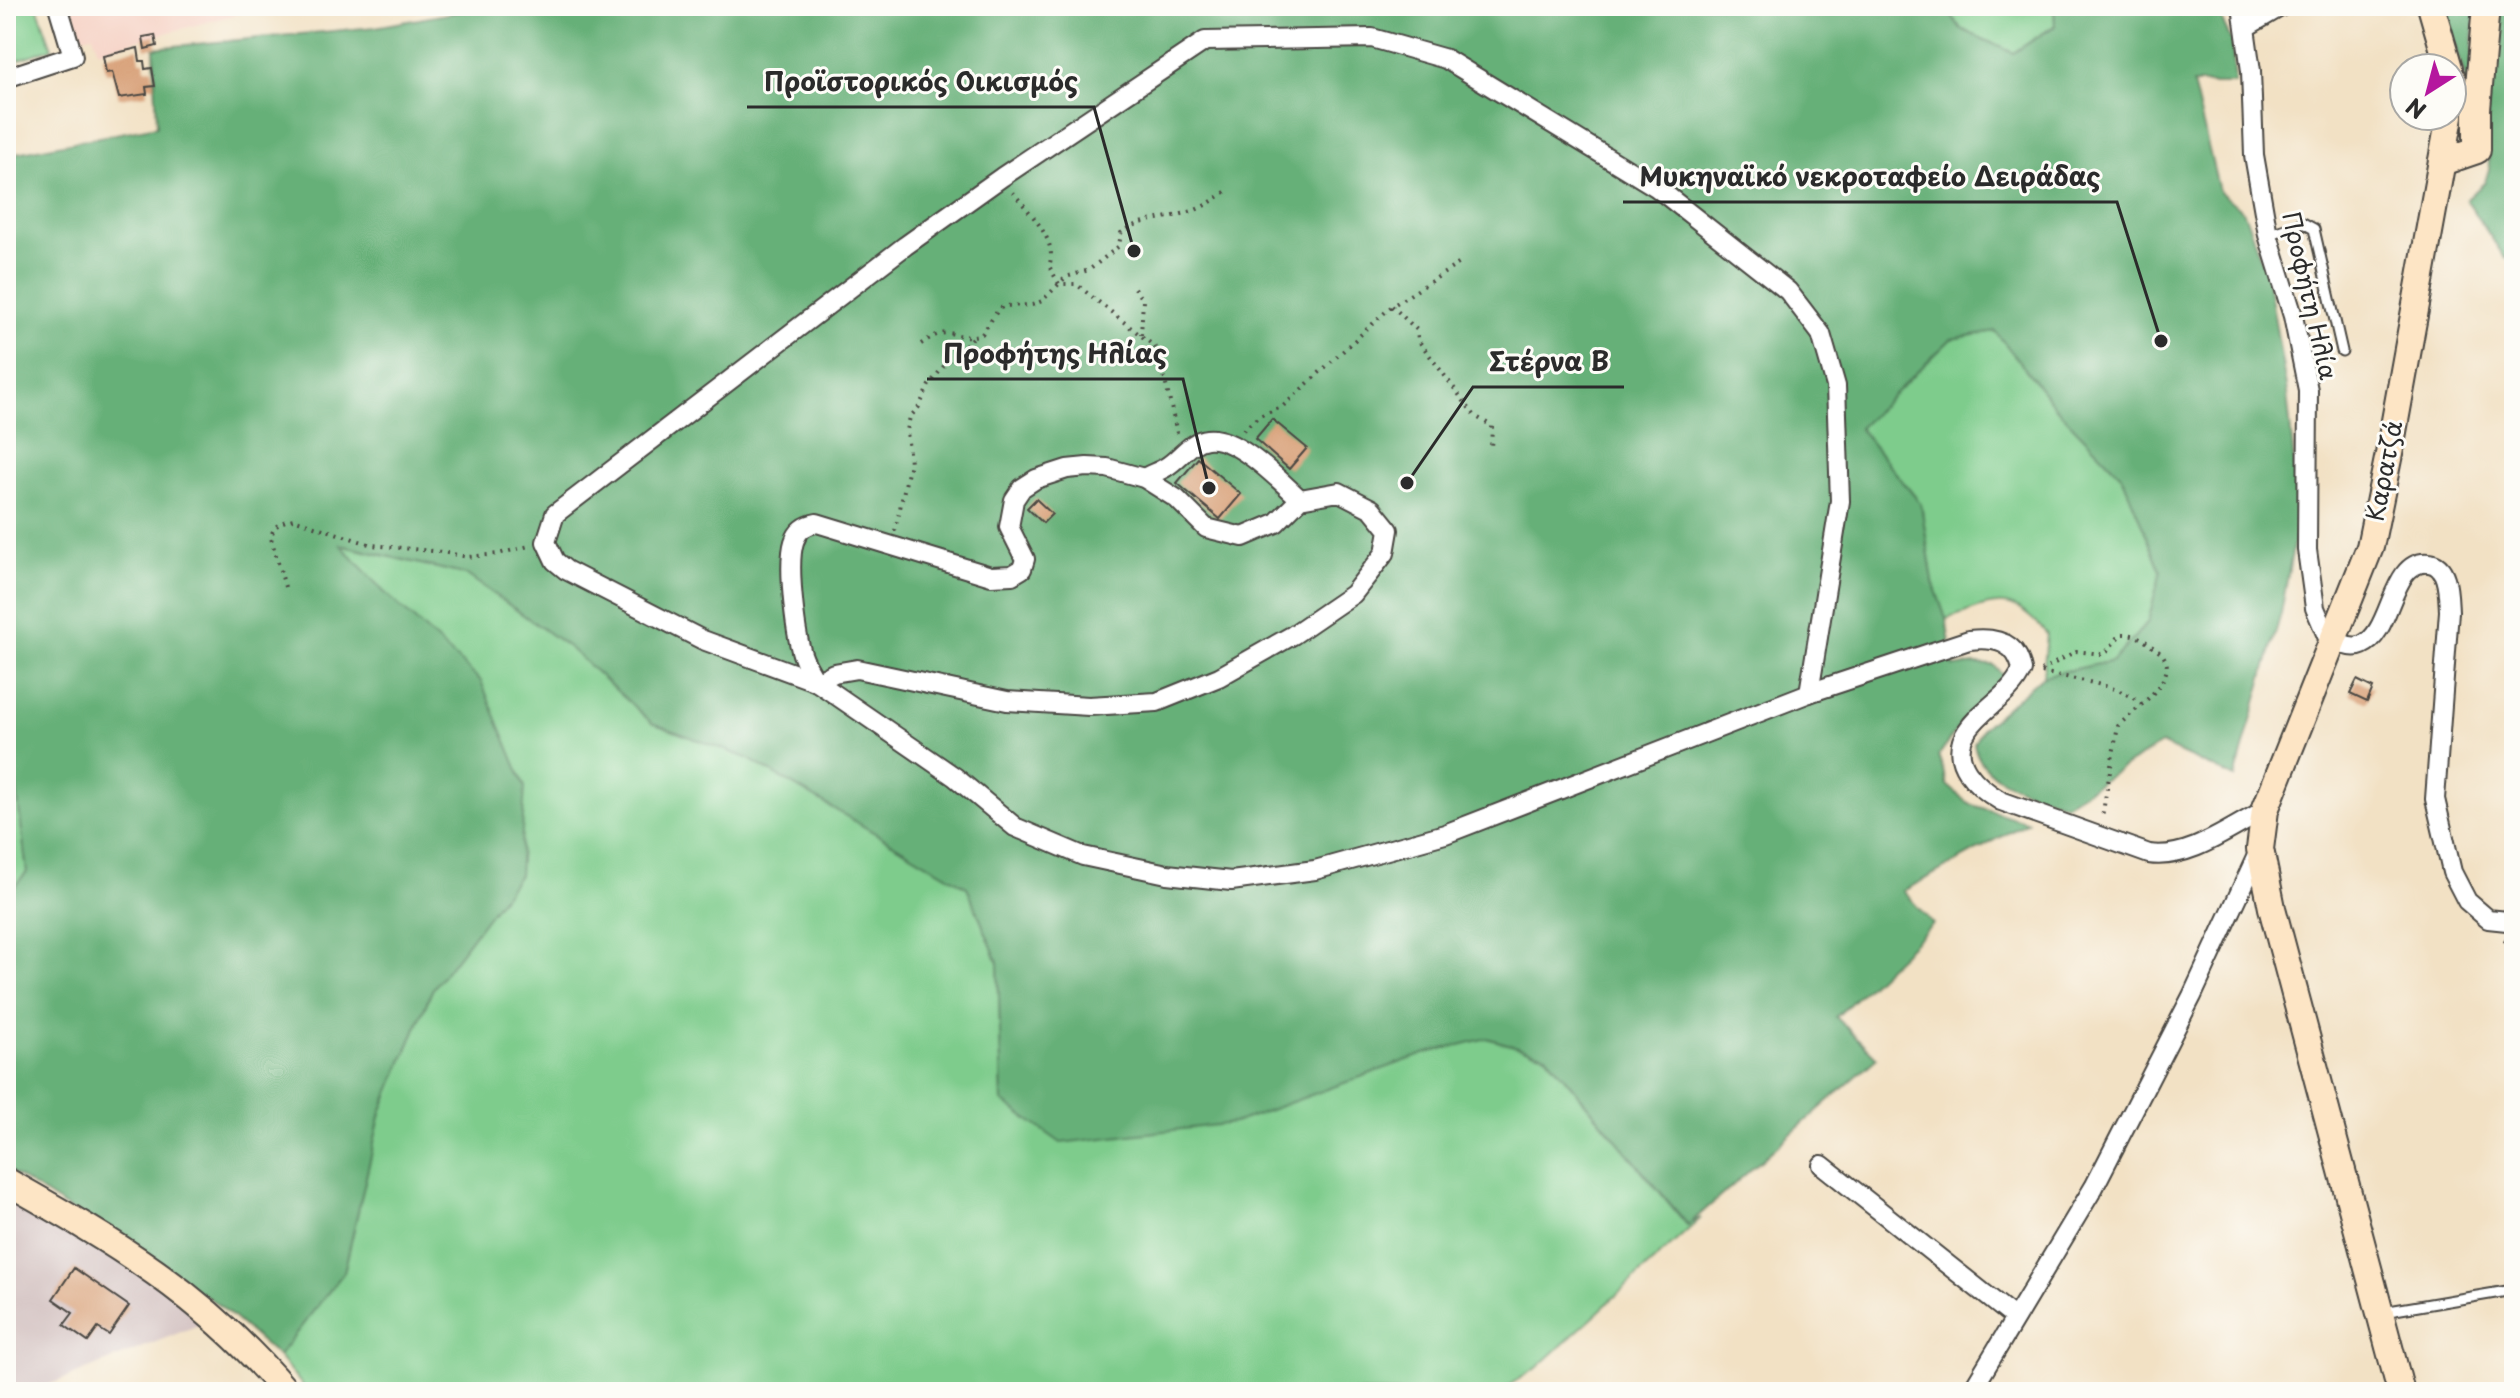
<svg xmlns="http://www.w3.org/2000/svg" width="2520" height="1398" font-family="'Playpen Sans',sans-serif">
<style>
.built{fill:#f6d2c5}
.industrial{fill:#d1bfbf}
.green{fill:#7ecc8c;stroke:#547c5c;stroke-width:2}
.forest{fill:#66b078;stroke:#486e52;stroke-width:2}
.building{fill:#d9a37b}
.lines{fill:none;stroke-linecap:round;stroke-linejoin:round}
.lane-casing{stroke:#494642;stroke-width:13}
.street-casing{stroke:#494642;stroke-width:22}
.secondary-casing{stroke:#494642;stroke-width:30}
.path{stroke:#494642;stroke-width:4;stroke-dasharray:2 6;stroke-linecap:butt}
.lane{stroke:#fff;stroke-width:9}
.street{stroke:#fff;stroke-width:18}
.secondary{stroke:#fde5c5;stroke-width:26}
.labels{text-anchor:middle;stroke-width:6;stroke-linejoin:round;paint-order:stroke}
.street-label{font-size:24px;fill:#2b2b2b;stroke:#fdfcf7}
.leader{fill:none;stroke:#2b2b2b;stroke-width:3}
.callout-dot{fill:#2b2b2b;stroke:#fdfcf7;stroke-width:3}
.callout-label{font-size:26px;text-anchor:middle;font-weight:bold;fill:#2b2b2b;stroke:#fdfcf7;stroke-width:6;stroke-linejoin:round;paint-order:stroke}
</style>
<rect width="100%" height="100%" fill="#fdfcf7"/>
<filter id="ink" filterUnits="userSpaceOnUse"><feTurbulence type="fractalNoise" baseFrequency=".0125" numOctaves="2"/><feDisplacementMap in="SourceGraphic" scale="16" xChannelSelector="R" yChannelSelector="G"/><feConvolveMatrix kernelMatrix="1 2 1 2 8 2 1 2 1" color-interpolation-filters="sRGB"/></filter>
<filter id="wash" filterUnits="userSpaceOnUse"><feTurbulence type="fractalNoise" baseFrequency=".006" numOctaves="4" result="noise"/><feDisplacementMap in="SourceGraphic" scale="32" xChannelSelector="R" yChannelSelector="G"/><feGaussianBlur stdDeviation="1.8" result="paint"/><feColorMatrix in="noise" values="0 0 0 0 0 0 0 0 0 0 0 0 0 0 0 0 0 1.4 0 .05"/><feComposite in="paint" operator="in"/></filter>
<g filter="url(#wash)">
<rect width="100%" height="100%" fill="#f2e1c4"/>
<path class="built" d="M71,6H268L98,51L93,35L83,37Z"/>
<path class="industrial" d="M6,1181L216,1318L31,1392H6Z"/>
<g class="green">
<path d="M6,6H37L52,48L6,64Z"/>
<path d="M1945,6H2054L2055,25L2013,53L1961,29Z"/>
<path d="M1995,331L2057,409L2122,476L2162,571L2148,622L2113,661L2043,676L2047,634C2008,589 1996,603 1946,619L1933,582L1921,504L1859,428L1951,339Z"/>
<path d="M339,545L467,575L570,648L652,723L747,758L967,887L998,962L1002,1101L1427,1053L1486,1038L1546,1055L1687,1225L1701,1218L1538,1367L1498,1392H308L278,1356L344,1272L381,1112L432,990L519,875L383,591Z"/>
<path d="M6,771L16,784L27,872L6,896Z"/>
</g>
<g class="forest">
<path d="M491,6H1945L1961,29L2013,53L2055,26L2054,6H2215L2232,42L2235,84H2193L2219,191L2244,212L2268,279L2287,393L2299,514L2281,613L2235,778L2161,744L2065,804C2031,791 1980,783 1974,743L1983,728L2043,676L2113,661L2148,622L2161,571L2122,476L2057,409L1995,331L1951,339L1859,428L1921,504L1933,582L1946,619L1954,667L1974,664L1993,665L2004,675L2001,690C1973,705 1957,729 1939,755L1947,785L1969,804L2028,822L1903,891L1933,924L1836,1017L1877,1058L1688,1225L1546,1055L1487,1038L1427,1053L1234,1123L1061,1143L1002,1101L998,962L967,887L747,758L652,723L570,648L467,575L341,545L383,591L481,681L525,787L519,875L432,990L381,1112L344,1272L278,1356L218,1304L6,1169V896L27,872L16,784L6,771V155L157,126L154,48L375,27Z"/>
<path d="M2445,6H2476L2469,93Z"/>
<path d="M2497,6H2514V261L2505,258L2466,200L2485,182L2489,169L2487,115Z"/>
</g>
<g id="blocks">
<g class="building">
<path d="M155,35L157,46L145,49L143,37Z"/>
<path d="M138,48L140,61H144L145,69L152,68L155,86L146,87L147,94L119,98L112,72L106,73L103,56Z"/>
<path d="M1272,419L1307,448L1289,469L1255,439Z"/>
<path d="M1198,458L1241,494L1220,519L1177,483Z"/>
<path d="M1036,499L1052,514L1043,523L1027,508Z"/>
<path d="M2357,680L2373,688L2367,702L2350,694Z"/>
<path d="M74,1268L129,1306L109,1335L98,1328L88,1342L64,1325L73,1313L53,1299Z"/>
</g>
</g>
</g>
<g filter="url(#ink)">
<use href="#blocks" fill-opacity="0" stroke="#494642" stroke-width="2"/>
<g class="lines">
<defs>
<g id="lane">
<path d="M2268,235L2303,223L2314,229L2342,351"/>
<path d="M2383,1312L2507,1291"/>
</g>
<g id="street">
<path d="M2242,6L2251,71L2254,155L2268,235L2293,316L2308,390L2307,550L2315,608L2327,636C2337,642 2351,650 2362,645C2393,633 2390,558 2429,563C2449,565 2448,596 2449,611L2435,799L2452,872L2467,901L2488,919L2507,921L2514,915"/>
<path d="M2246,27L2282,6"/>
<path d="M6,78L73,56L58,6"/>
<path d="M1144,478C1151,474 1160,471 1166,467C1180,459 1190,441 1207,439C1236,435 1280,481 1300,499"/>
<path d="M817,682C811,673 805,664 802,654C795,631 787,564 794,542C798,530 805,525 817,523L991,576L1012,575L1022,569L1025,559L1009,527L1014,500L1022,488L1036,479L1067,469L1087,467L1107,468L1144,478L1177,499L1206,528L1243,537L1276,523L1300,499L1339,492L1372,509L1389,530L1385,553L1353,594L1293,635L1219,677L1157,702L1089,706L1007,701L857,669L834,673L817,682L955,777L1015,827L1083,856L1167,874L1231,881L1315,870L1445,834L1809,693L1969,640C1995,637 2017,642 2022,670C2010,697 1982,707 1967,731C1947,761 1977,787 2001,801L2149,854C2189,860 2230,828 2265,810"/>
<path d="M817,682L703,640L566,570L555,561L546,542L555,514L905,246L1002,177L1205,41L1372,38L1446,59L1656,187L1788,291L1821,334L1836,386L1840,501L1809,693"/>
<path d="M1822,1165L2015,1318"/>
<path d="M1971,1392L2094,1187L2192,996L2260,849"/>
</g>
<g id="secondary">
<path d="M2431,6L2449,68"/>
<path d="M2452,78L2455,87L2452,103"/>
<path d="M2442,162L2477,150V109L2486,6"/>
<path d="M6,1181C115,1242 204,1295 286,1392"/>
<path d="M2401,1392L2272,908L2260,849L2265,810L2370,547L2389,454L2450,116"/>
</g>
</defs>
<use href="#lane" class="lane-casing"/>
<use href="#street" class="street-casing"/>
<use href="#secondary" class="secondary-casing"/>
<g class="path">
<path d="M1013,192C1028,212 1059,240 1049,266L1059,284H1076L1154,346L1159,354L1177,433"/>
<path d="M1134,288L1143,301L1141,335"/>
<path d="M1392,306L1417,330L1418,340L1475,416L1492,426L1491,450"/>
<path d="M921,344C954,321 953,343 982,334L998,310L1004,306L1032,305L1042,301L1066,277L1089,270L1119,246L1121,233C1141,219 1160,220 1182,214C1200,210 1213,201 1228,190"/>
<path d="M1243,430L1259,416L1282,407L1392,306L1460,263"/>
<path d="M895,531L910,463L907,430L910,417L919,407L929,385L947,362L975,336"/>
<path d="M285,587L271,538C273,525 281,522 293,519L372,545L442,552L468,557L498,554L529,546"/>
<path d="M2041,671L2076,651L2101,654L2107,651L2121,634C2136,633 2144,640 2155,649C2158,651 2162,653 2164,657C2179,680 2130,713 2118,726L2102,817"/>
<path d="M2042,672C2070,679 2124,685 2143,705"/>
<path d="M2504,940L2514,947"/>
</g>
<use href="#lane" class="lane"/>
<use href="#street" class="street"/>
<use href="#secondary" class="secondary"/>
</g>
</g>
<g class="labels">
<g class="street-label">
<text transform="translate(2309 296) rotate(77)" y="8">Προφήτη Ηλία</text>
<text transform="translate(2385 471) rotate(-79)" y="8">Καρατζά</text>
</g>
</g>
<path class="leader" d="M1134 251L1094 107H747M2161 341L2117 202H1623M1209 488L1183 379H927M1407 483L1473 387H1624"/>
<g class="callout-dot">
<circle cx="1134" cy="251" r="8"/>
<circle cx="2161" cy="341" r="8"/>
<circle cx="1209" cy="488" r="8"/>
<circle cx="1407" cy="483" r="8"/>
</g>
<g class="callout-label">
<text x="921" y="91">Προϊστορικός Οικισμός</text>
<text x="1870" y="186">Μυκηναϊκό νεκροταφείο Δειράδας</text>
<text x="1055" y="363">Προφήτης Ηλίας</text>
<text x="1549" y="371">Στέρνα Β</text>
</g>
<rect width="2520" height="1398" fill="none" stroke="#fdfcf7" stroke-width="32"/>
<g transform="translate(2428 92) rotate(216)"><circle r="38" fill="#fdfcf7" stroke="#a9a8a5" stroke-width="2"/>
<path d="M0-6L14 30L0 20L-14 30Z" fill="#b5179e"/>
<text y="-12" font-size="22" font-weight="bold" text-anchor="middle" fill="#2b2b2b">N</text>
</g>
</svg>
